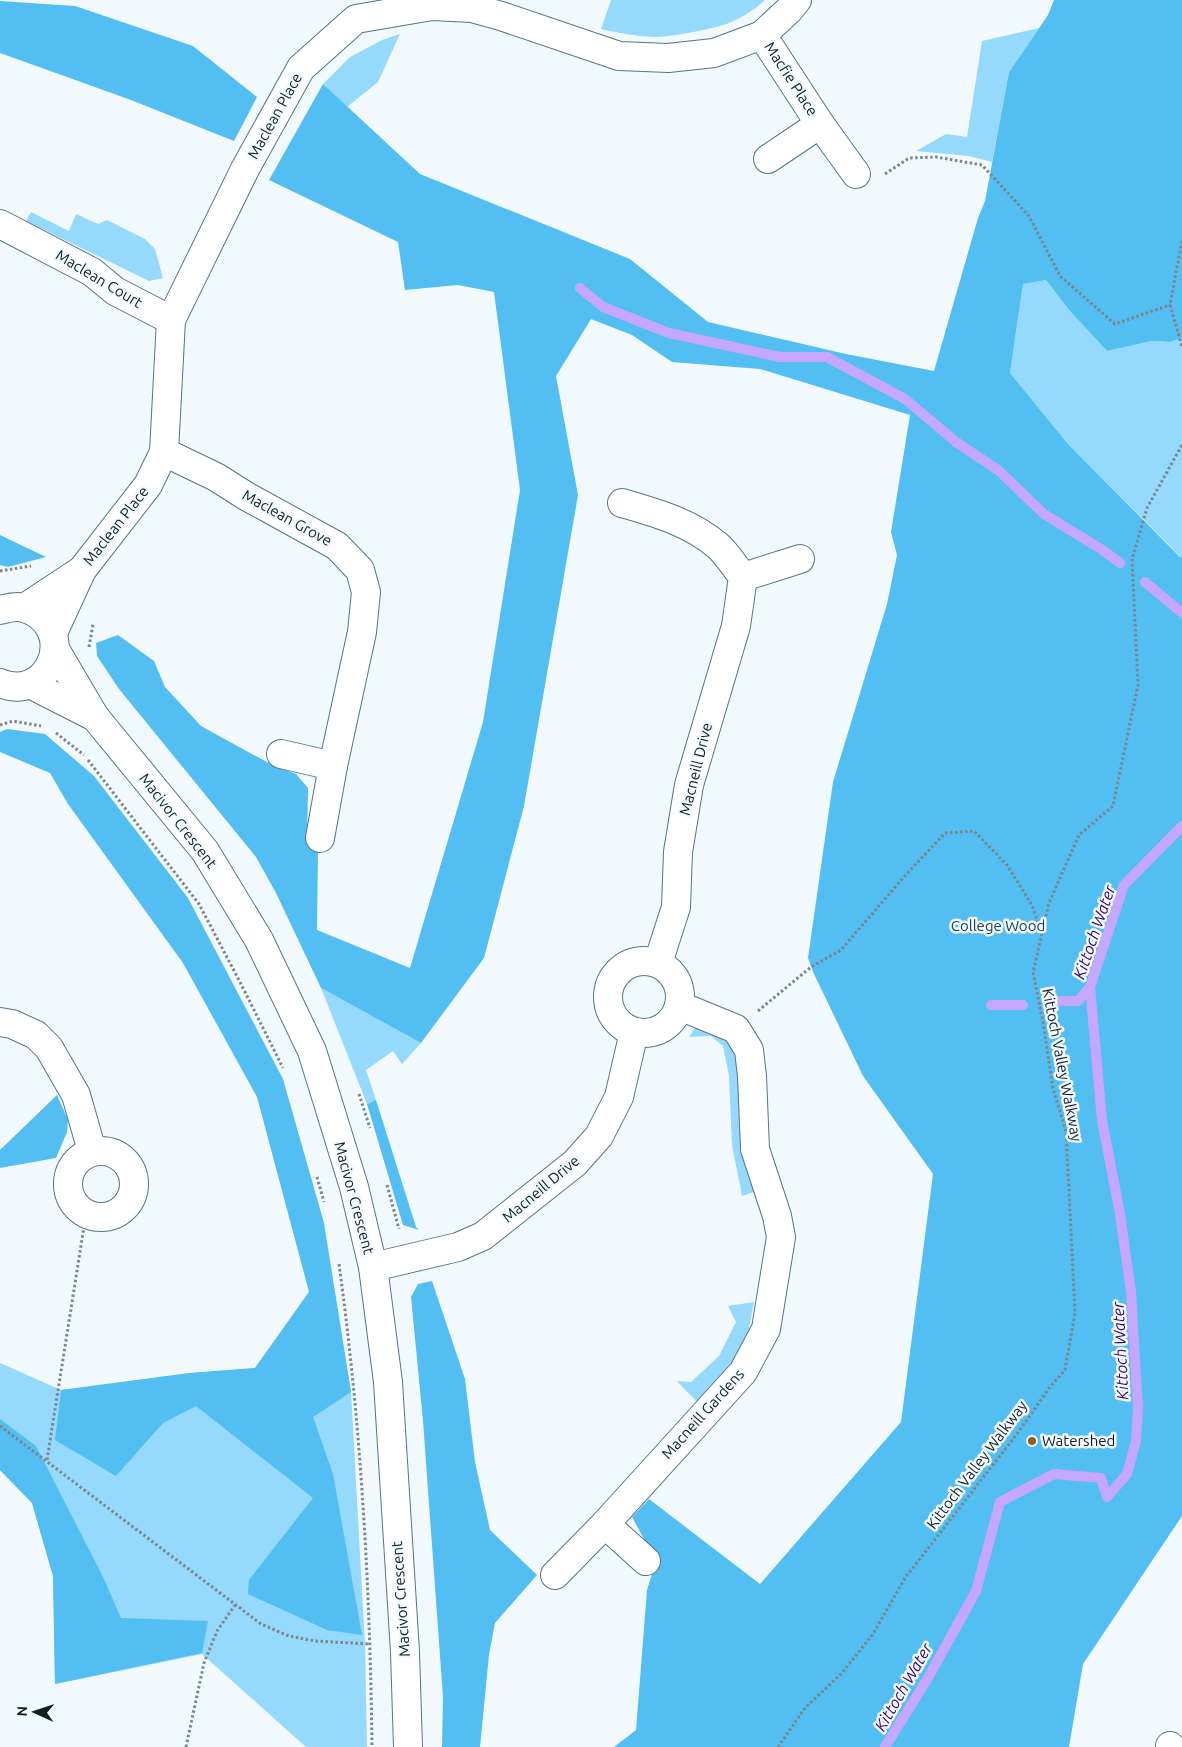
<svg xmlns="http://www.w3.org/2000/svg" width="1182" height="1747" font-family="Ubuntu,sans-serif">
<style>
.green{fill:#95d9fc}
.forest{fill:#53bef1}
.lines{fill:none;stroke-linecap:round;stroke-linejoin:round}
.stream{stroke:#c5a8fd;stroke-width:10}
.minor-casing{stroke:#557586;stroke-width:30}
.path{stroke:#7c868b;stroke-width:3;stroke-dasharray:2.5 2.5;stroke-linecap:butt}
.minor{stroke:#fff;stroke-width:28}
.poi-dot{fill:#975e1a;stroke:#f2f9fc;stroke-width:2}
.labels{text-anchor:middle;stroke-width:5;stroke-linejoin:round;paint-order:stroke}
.street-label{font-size:15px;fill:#111e25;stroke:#f2f9fc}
.park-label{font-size:15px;fill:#154358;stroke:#f2f9fc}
.poi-label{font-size:15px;fill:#111e25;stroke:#f2f9fc;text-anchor:start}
.water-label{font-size:16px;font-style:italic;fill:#380269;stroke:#f2f9fc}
</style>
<rect width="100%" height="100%" fill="#f2f9fc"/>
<g class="green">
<path d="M611,0H765C756,9 741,18 729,23C714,29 670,37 654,37C636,36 618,33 601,29Z"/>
<path d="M1039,28L1009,72L992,162L969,156L916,151L946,134L967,137L982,41Z"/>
<path d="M400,34L378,82L347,107L323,84L350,57L382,40Z"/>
<path d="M31,212L69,231L76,214L98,224L107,220L145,239L155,249L163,278L149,281L26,221Z"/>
<path d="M1046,280L1069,310L1107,351L1152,341L1170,342L1182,338V557H1181L1068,444L1010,373L1023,284Z"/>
<path d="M321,988L421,1043L402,1064L393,1051L366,1070L376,1100L367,1104Z"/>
<path d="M703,1026L732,1038L738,1057L759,1190L742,1196L732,1145L729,1076L723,1046L711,1036L689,1037L695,1028Z"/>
<path d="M309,1292L335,1294L351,1392L365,1644L367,1747H306L202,1654L55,1684L53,1576L32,1503L0,1470V1363L61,1390L190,1373L255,1368Z"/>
<path d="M754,1302L748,1333L728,1368L697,1402L677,1381L691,1382L719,1356L736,1322L728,1306Z"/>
</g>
<g class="forest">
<path d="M1054,0H1182V338L1170,342L1152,341L1107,351L1069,310L1046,280L1023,284L1010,373L1068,444L1180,557H1182V1516L1083,1664L1069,1747H614L636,1730L647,1590L656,1561L632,1517L649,1499L760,1584L901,1422L933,1174L863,1076L814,974L808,958L833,782L887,604L897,555L891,532L910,415L760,369L672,362L632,335L591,319L556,376L578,495L524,806L484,958L421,1043L321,988L276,893L256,857L119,689L97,656L96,643L118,635L154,661L165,687L201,726L274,766L296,774L308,788L307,838L318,852L317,930L410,968L483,722L520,490L494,292L458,285L405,290L398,242L269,180L323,84L420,174L630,259L708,322L846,354L934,371L978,218L985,201L1009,72L1048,15Z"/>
<path d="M0,1L75,6L193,46L257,97L234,141L131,100L0,53Z"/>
<path d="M0,535L46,557L8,567L0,565Z"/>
<path d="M7,729L45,734L94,776L188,898L283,1079L324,1223L351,1392L313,1417L333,1474L362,1635L327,1630L248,1594L249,1580L313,1498L196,1406L163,1423L116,1476L55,1440L61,1390L190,1373L255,1368L309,1292L257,1097L183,963L68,804L50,773L0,752V732Z"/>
<path d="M57,1095L68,1120L67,1132L56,1158L0,1168V1150Z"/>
<path d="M376,1100L416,1227L419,1230L403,1225L367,1104Z"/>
<path d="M432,1281L465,1379L475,1462L490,1530L537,1575L495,1623L489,1655L480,1747H442L443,1697L423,1421L411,1297L418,1284Z"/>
<path d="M0,1419L36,1446L103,1577L121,1618L208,1621L202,1653L55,1684L53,1576L32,1503L0,1470Z"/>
</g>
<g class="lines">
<g class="stream">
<path d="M580,288L603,307L669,333L780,357H827L905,399L956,442L998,470L1044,514L1104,551L1120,563"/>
<path d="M1145,582L1182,613"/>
<path d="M1053,1001H1078L1090,987"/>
<path d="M991,1005H1023"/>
<path d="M885,1747L928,1678L976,1591L1000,1502L1054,1474L1101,1478L1107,1497L1127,1474L1136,1441L1138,1409L1131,1292L1120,1214L1102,1120L1090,987L1124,885L1182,826"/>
</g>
<defs>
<g id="minor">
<path d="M762,35L820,124L856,174"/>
<path d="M768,159L820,124"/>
<path d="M0,224L92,272L115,291L171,320"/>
<path d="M164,452L216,477L246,496L337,546L360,570L366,592L362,632L333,766L320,838"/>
<path d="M622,503C656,513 690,522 718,546C728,555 735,567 743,577L736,626L689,785L678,852L676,907L658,963"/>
<path d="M743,577L800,559"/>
<path d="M26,607L82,570"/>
<path d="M0,610C16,606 22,605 37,614C76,641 44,702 0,683"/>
<path d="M53,633L82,570L148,485L164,452L171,320L245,169L301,68L356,19L432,6L472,8L501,16L619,56L668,58L714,53L762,35L789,10L797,0"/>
<path d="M55,649L95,717L205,851L259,940L312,1051L354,1187L373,1267L388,1382L405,1652L408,1747"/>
<path d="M30,684L95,717"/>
<path d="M281,754L333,766"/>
<circle cx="644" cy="997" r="36"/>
<path d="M0,1022L12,1024L36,1035L49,1048L76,1095L92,1151"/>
<circle cx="101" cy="1184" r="33"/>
<path d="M373,1267L458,1247L483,1236L575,1163L599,1136L619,1097L634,1032"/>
<path d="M605,1524L646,1561"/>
<path d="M555,1575L605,1524L743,1372L766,1329L781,1237L777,1216L755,1149L752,1076L749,1050L736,1029L680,1006"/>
<path d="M1170,1746L1171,1747"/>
</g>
</defs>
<use href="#minor" class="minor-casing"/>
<g class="path">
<path d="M885,174L909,158L936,157L982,165L1029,216L1060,276L1115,324L1170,305"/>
<path d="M1182,241L1170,305L1182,347"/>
<path d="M0,571L31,566"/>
<path d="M89,647L93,624"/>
<path d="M0,725L13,721L41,726"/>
<path d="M56,733L84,755"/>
<path d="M88,760L199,904L241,984L283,1068"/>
<path d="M758,1011L811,967L841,950L903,878L945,833L974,831L1007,865L1032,905L1042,934"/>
<path d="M359,1094L370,1128"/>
<path d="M317,1177L324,1202"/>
<path d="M387,1185L399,1229"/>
<path d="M339,1264C361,1424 370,1586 372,1747"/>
<path d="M0,1426L261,1624L289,1636L315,1641L369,1644"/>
<path d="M47,1460L86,1214"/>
<path d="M186,1747L204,1663L217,1631L235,1605"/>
<path d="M778,1747L805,1708L842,1673L873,1634L905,1578L1017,1434L1050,1387L1065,1370L1075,1313L1066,1131L1053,1089L1043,1022L1033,972L1049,903L1079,835L1113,806L1138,685L1132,559L1147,508L1182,445"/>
</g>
<use href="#minor" class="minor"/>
</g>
<circle class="poi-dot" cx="1032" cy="1441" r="5"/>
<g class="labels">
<g class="street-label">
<text transform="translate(791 79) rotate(57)" y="5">Macfie Place</text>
<text transform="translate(275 116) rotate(-61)" y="5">Maclean Place</text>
<text transform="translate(99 279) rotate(31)" y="5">Maclean Court</text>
<text transform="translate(287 518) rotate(29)" y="5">Maclean Grove</text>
<text transform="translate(116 526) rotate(-52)" y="5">Maclean Place</text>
<text transform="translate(696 769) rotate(-76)" y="5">Macneill Drive</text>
<text transform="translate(178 821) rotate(52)" y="5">Macivor Crescent</text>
<text transform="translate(1062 1065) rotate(79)" y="5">Kittoch Valley Walkway</text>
<text transform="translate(541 1189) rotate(-40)" y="5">Macneill Drive</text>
<text transform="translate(354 1198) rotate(75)" y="5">Macivor Crescent</text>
<text transform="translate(703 1414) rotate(-48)" y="5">Macneill Gardens</text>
<text transform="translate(977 1465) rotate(-53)" y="5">Kittoch Valley Walkway</text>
<text transform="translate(401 1599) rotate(-94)" y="5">Macivor Crescent</text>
</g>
<g class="park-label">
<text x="998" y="931">College Wood</text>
</g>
<g class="poi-label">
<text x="1042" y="1446">Watershed</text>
</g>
<g class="water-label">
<text transform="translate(1094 932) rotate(-71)" y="6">Kittoch Water</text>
<text transform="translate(1120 1351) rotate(-93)" y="6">Kittoch Water</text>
<text transform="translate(903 1687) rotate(-60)" y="6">Kittoch Water</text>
</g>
</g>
<g transform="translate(35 1712) rotate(273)" stroke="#f2f9fc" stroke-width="4" paint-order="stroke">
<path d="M0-4L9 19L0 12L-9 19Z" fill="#111e25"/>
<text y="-8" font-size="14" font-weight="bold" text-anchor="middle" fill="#111e25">N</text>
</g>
</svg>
